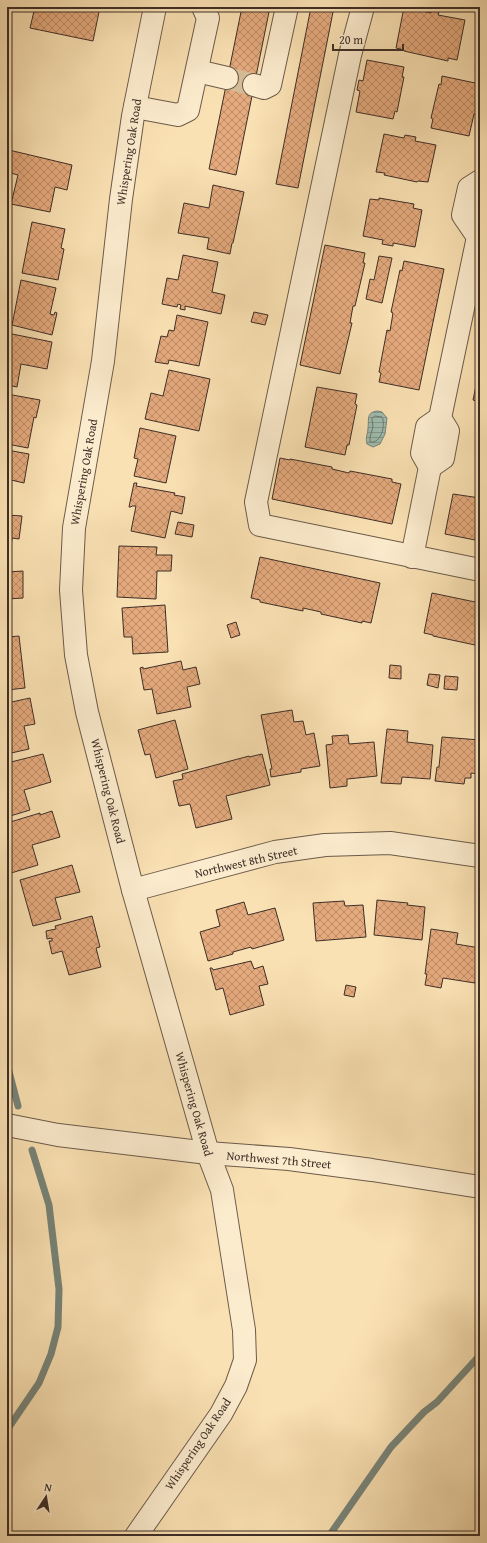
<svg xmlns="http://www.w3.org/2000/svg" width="487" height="1543" font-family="'Gentium Book Plus',serif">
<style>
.water{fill:url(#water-rules);stroke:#778479}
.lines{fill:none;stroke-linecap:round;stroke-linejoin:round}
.shore{stroke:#6e766c;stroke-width:1}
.stream{stroke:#778479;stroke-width:7}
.building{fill:url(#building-cross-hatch);stroke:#3d2e27}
.minor-tunnel{stroke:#d4bd97;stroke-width:22;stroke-dasharray:22 11;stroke-linecap:butt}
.minor-casing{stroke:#6c5b4a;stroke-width:24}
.minor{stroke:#fcecce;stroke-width:22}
.labels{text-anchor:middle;stroke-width:3.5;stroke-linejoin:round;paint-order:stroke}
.street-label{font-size:12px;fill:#3d2e27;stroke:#fcecce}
</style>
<defs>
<pattern id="water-rules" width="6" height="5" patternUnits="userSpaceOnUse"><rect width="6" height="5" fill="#9ebdb0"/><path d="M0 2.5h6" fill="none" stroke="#829a8f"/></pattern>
<pattern id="building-cross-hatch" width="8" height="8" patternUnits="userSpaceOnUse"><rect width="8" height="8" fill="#e5aa7d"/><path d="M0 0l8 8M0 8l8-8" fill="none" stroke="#bb8b66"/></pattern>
</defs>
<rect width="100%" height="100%" fill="#fae1b3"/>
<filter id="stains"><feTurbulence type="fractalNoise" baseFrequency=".005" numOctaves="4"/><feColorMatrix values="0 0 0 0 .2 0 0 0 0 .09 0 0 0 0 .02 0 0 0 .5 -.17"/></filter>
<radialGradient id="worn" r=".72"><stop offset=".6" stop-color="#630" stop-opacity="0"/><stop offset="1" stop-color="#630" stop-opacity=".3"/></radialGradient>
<path class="water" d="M378,411L382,412L387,418L385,434L380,444L373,447L367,444C365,437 368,434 368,428C369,419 366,412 378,411Z"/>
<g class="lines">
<path class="shore" d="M375,416L382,417C386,425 381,444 370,442V437L373,427L372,419Z"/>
<g class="stream">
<path d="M7,1064L18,1106"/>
<path d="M7,1430L39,1383L51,1354L58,1327L59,1289L49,1205L32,1150"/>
<path d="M329,1536L391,1447L424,1412L437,1402L480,1355"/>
</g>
</g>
<g class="building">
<path d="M35,7H100L93,41L30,28Z"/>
<path d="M242,7H270L236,175L209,169Z"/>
<path d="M311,7H334L298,188L276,184Z"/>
<path d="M404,7L431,13L432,10L439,12L438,15L465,20L457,60L448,58V61L404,51V50L396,48Z"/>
<path d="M367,60L404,67L402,77H404L397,112L395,111L393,119L356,112L360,91L357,90L359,80L363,81Z"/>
<path d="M442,76L480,84L476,104L479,105L477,115L474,114L469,136L431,128L433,119L431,118L439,84L441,85Z"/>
<path d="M384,134L404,138L405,135L416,137L415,141L436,145L428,182L418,181L417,182L384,175L385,173L376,172Z"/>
<path d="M9,150L72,165L67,190L55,187L50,212L11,204L18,175L7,172V160Z"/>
<path d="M213,185L244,192L233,243H232L230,254L207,249L209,238L178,233L184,203L209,208Z"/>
<path d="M379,198L414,204L413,208L422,210L415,247L393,243V246L382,244L383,240L363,236L370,199L379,200Z"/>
<path d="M32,222L65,229L61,248L64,249L58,280L22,273Z"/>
<path d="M325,245L365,253L363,263H365L355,306H353L350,323H352L340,374L300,365Z"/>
<path d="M183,255L218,262L212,292L225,295L221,314L185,306V310L180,309L181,305L178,304L177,307L162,304L167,278L178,280Z"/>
<path d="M379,256L392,258L382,303L366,299L370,279L374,280Z"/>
<path d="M404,261L444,269L419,390L379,382L381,373L379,372L387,330L390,331L393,313L391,312L400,270L402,271Z"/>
<path d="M21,280L56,288L50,314L54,315L55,312L57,313L52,335L12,325Z"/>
<path d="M254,312L268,315L265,325L251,322Z"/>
<path d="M177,315L208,322L199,366L169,360L168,364L155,362L161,336L167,337L169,330L174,331Z"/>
<path d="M7,333L52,342L47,369L21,364L17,387L7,385Z"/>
<path d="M480,367V402L473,400Z"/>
<path d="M169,370L210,379L199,431L145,419L151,393L163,396Z"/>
<path d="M317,387L357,394L355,404L357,405L349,445H347L345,455L305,447Z"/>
<path d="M7,394L40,400L36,418L34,417L28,448L7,444Z"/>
<path d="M140,428L176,436L166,483L134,476L138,459L134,458Z"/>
<path d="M7,450L29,454L24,483L7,479Z"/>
<path d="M280,458L290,460V459L332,467V469L349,473L350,471L392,479V482L401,484L392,524L272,499Z"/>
<path d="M134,483H137L136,486L175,493L174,495L185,497L182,514L171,511L165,538L131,531L136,506H132L131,507H129Z"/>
<path d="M453,494L480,498V541L445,534Z"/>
<path d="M7,515L22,516L19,539L12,538L10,559H7Z"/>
<path d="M178,522L194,525L192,537L175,534Z"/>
<path d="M119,546L157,547L156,555H172L171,571H157L156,599L117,597Z"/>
<path d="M260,557L380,583L371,623L362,621V623L321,614V612L303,608V611L260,602V600L251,598Z"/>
<path d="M23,571V598L7,599V572Z"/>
<path d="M432,593L480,603V645L476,644L475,645L433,636V635L424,633Z"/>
<path d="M165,605L168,652L133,654L132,637H124L122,608Z"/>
<path d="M236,622L240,635L231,638L227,625Z"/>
<path d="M19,636L25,688L7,690V637Z"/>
<path d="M181,661L183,670L196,667L200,684L187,687L191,707L157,714L152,689L144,690L140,668L143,667V669Z"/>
<path d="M390,665L401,666V679L389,678Z"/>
<path d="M429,674L440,675L438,688L427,685Z"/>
<path d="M445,676L458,677L457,690L444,689Z"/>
<path d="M30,698L35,724L24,726L29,749L7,754V703Z"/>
<path d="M292,710L294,722L303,721L306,735L314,733L320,766L301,769V772L271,777L270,769H272L261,715Z"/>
<path d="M175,720L188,769L156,778L150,754L145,755L138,730Z"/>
<path d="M387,729L408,731L407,742L433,745L430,779L402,777L401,784L381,783Z"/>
<path d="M348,735L349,744L374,742L377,776L347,779V786L330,788L326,745L333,744L332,736Z"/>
<path d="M442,737L480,740V774L471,773V778H465L464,784L435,781L437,767H439Z"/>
<path d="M43,754L51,782L24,790L30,810L7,817V763Z"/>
<path d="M262,754L270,785L226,796L232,819L196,828L190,804L179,806L173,781L183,779L182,774L249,756V757Z"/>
<path d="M52,811L60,837L32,845L38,865L11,873L7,862V823L40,813V815Z"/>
<path d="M72,865L80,892L55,898L61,919L33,926L20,880Z"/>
<path d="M377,900L408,903L407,905L425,907L422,940L374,935Z"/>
<path d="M344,901L345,906L363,905L366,937L316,941L313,903Z"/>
<path d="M244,902L248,915L275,908L284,940L252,949L251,947L233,952V954L208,961L200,932L220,926L216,910Z"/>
<path d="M92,916L100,947L96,948L101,967L69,975L62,951L52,954L49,941H52V938L47,939L46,931L56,929L55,926Z"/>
<path d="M431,929L458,933L456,944L480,948L475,983L443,978L441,988L425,985L427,974H425Z"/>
<path d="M251,961L254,969L263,966L268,984L259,986L264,1005L230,1015L223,988L216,990L210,968H212L213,970Z"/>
<path d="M346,985L356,987L354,997L344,995Z"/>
</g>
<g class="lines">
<path class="minor-tunnel" d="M227,78L254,85"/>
<defs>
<g id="minor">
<path d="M363,7L350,55L256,502L260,525L480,570"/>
<path d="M197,71L227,78"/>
<path d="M254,85L264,88L270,85L287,7"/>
<path d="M135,107L178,115L188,110L208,18L203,7"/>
<path d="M480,181L469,188L463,215L478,237L480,236"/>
<path d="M440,418L448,431L443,458L430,467L422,453L427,427L440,418L478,237"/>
<path d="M412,557L430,467"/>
<path d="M133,890L275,852L325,845L390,843L480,856"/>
<path d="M7,1125L58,1135L208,1153L289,1159L372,1170L480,1187"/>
<path d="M136,1536L221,1414L236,1386L245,1360L244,1330L222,1190L208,1153L133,890L87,712L76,655L71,590L74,528L103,361L121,199L133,116L155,7"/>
</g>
</defs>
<use href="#minor" class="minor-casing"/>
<use href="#minor" class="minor"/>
</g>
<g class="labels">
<g class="street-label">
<text transform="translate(129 152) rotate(-81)" y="4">Whispering Oak Road</text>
<text transform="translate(84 472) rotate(-80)" y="4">Whispering Oak Road</text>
<text transform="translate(108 791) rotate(76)" y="4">Whispering Oak Road</text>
<text transform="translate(246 862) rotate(-13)" y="4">Northwest 8th Street</text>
<text transform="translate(194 1104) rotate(74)" y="4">Whispering Oak Road</text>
<text transform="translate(279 1160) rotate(5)" y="4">Northwest 7th Street</text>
<text transform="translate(198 1444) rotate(-56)" y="4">Whispering Oak Road</text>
</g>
</g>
<rect width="487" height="1543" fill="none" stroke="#fae1b3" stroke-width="24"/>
<rect x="8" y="8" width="471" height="1527" fill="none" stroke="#3d2e27" stroke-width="2"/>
<rect x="12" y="12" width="463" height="1519" fill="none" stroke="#3d2e27"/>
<g transform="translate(46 1497) rotate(12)" stroke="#fcecce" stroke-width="3" paint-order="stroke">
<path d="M0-3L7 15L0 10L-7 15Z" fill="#3d2e27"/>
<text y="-6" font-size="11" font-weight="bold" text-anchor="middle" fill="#3d2e27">N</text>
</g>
<path d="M333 44v6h70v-6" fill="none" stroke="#3d2e27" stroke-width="2"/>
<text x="339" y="44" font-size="12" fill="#3d2e27" stroke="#fcecce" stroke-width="3" paint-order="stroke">20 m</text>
<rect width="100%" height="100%" filter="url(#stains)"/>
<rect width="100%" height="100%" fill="url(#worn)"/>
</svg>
